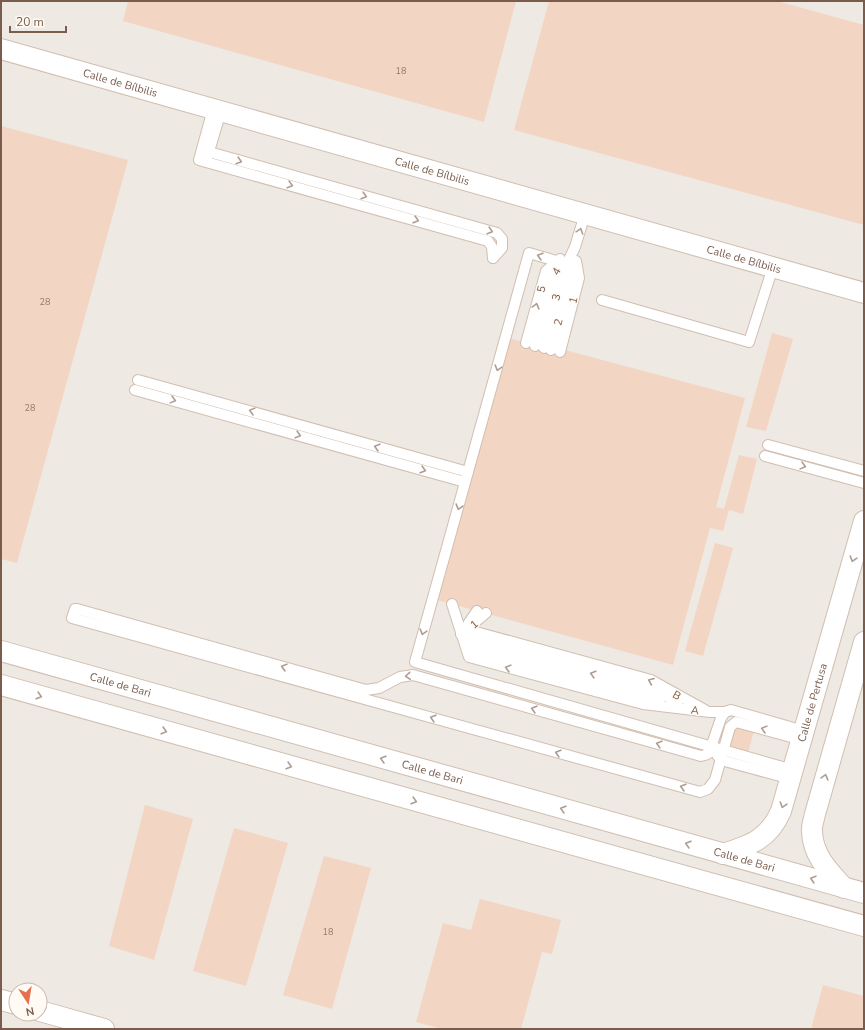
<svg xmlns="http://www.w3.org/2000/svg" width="865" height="1030" font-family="'Nunito Sans',sans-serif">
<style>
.industrial{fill:#efe9e4;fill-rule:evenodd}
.building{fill:#f3d5c3}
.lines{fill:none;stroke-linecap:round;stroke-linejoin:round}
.service-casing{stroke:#d1beb0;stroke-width:12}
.minor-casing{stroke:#d1beb0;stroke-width:22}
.service{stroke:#fff;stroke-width:10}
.minor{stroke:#fff;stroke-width:20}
.oneway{stroke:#af9d94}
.labels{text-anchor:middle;stroke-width:3;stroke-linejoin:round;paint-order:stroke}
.number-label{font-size:9px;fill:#987a6a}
.street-label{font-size:11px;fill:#7a5c4d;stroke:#fffaf3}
</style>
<rect width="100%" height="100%" fill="#fdf6ec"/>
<path class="industrial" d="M1,1H864V1029H1ZM16,990H40V1014H16Z"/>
<g class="building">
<path d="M128,1H516L484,122L123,21Z"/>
<path d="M549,1H777L864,25V225L514,130Z"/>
<path d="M1,126L128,160L17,563L1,559Z"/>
<path d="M772,333L793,339L766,431L746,427Z"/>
<path d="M509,338L560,352L565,350L745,398L716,507L724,509L739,455L757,459L743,514L729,510L723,531L710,528L673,665L437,600Z"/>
<path d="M715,543L733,548L703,656L685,651Z"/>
<path d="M735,726L754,731L748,753L729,748Z"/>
<path d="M145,805L193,819L154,960L109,946Z"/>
<path d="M234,828L288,843L246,986L193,971Z"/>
<path d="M324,856L371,868L332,1009L283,995Z"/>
<path d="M480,899L561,920L552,954L542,952L521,1029H442L416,1022L443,923L471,930Z"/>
<path d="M823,985L864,996V1029H811Z"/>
</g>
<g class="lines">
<defs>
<g id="service">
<path d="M213,109L199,160L488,241L492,247L493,258"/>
<path d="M202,150L497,233L502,239V248L493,258"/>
<path d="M207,158L221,111"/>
<path d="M577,267L529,253L415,662L793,770"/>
<path d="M602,300L749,342L773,267"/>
<path d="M526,343L546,271L560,259"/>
<path d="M535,346L554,272L562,263"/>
<path d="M544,348L562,274L575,247L585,214"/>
<path d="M551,350L571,276L573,261"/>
<path d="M560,352L579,278L576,261"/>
<path d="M138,380L468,472"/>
<path d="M135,390L465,482"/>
<path d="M768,445L864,471"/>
<path d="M765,456L864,483"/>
<path d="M452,604L469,657L643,704L710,712H725"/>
<path d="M468,624L477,611"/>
<path d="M461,634L476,632L651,680L705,710"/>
<path d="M461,634L486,613"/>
<path d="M462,634L474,640L648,689L678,701"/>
<path d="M465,639L472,649L659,700"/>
<path d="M802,740L736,722L730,727L715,780L708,789L700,792L72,618L75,609H77L366,690L379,688L400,677L413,675L701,756L705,755L709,753L721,718L725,712L731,710L804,731"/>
<path d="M717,755L721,760L791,779"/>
</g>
<g id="minor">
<path id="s1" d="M1,49L864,293"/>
<path id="s2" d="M1,651L864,893"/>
<path d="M1,685L864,926"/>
<path id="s3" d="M723,854C751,845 769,839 781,811L864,521"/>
<path d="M844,888C829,871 813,856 812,832C811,826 814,820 815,814L864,642"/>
<path d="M1,1000L16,1004"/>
<path d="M40,1011L104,1029"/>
</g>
</defs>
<use href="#service" class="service-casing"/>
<use href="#minor" class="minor-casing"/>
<use href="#service" class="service"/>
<use href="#minor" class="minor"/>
</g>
<defs><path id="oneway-chevron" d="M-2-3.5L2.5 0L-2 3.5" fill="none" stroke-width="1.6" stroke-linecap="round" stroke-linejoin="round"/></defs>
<g class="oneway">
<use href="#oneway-chevron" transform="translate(239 161) rotate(16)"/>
<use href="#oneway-chevron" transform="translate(290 185) rotate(16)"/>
<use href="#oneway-chevron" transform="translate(364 196) rotate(16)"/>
<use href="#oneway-chevron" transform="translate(416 220) rotate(16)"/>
<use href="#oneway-chevron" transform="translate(490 231) rotate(16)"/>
<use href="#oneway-chevron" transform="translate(580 231) rotate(-72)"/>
<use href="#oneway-chevron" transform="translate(540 256) rotate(-164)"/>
<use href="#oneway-chevron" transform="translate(536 306) rotate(-75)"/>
<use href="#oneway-chevron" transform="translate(498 368) rotate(106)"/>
<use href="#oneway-chevron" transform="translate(173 400) rotate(15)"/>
<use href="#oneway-chevron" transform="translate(252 411) rotate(-165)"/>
<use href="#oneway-chevron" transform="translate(298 435) rotate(16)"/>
<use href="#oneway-chevron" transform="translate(377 447) rotate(-164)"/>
<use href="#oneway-chevron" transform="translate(803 466) rotate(15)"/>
<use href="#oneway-chevron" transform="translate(423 470) rotate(16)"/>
<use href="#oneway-chevron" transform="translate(459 507) rotate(106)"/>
<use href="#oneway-chevron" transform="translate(853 559) rotate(106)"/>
<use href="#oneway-chevron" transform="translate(423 632) rotate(106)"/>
<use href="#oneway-chevron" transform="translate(284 667) rotate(-164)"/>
<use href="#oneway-chevron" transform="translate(508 668) rotate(-165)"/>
<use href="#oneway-chevron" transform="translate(593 674) rotate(-164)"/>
<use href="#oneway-chevron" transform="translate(408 676) rotate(175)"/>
<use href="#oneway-chevron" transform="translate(651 681) rotate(-157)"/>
<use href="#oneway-chevron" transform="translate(39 696) rotate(16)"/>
<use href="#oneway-chevron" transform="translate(534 709) rotate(-164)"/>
<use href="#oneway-chevron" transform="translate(433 718) rotate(-164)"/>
<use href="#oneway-chevron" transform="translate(764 729) rotate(-165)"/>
<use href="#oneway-chevron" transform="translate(164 731) rotate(16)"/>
<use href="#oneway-chevron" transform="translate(659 744) rotate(-164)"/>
<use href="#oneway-chevron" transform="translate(558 753) rotate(-164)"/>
<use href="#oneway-chevron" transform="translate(383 759) rotate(-164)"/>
<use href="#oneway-chevron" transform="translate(289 766) rotate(16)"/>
<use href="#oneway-chevron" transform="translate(825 777) rotate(-74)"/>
<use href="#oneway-chevron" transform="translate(683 787) rotate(-164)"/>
<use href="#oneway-chevron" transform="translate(414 801) rotate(16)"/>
<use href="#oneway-chevron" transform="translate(783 805) rotate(107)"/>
<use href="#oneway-chevron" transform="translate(563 809) rotate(-164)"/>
<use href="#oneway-chevron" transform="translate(688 844) rotate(-164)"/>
<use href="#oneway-chevron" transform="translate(813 879) rotate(-164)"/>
</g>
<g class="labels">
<g class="number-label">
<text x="401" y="74">18</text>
<text x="45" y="305">28</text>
<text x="30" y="411">28</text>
<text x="328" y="935">18</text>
</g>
<g class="street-label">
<text dy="4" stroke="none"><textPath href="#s1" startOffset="124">Calle de Bílbilis</textPath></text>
<text dy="4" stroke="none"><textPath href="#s1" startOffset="448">Calle de Bílbilis</textPath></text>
<text dy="4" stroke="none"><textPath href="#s1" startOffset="772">Calle de Bílbilis</textPath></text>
<text transform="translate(556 271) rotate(-59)" y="4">4</text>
<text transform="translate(541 289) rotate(-75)" y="4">5</text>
<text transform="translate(556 297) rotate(-76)" y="4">3</text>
<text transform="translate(573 300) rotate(-76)" y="4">1</text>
<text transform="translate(558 322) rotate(-75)" y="4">2</text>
<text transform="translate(474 624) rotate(-40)" y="4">1</text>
<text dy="4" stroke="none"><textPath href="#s2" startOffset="124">Calle de Bari</textPath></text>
<text transform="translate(677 695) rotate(29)" y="4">B</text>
<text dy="4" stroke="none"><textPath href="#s3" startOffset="188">Calle de Pertusa</textPath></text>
<text transform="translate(695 710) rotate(7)" y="4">A</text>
<text dy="4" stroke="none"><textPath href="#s2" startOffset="448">Calle de Bari</textPath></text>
<text dy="4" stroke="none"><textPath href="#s2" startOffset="772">Calle de Bari</textPath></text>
</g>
</g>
<rect width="865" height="1030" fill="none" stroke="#7a5c4d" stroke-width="4"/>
<g transform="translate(28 1002) rotate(168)"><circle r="19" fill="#fffaf3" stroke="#cabbb1"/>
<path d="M0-3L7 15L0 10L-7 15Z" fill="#e76f51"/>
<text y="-6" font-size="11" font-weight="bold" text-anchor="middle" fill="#7a5c4d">N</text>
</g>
<path d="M10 26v6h56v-6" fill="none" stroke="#7a5c4d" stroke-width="2"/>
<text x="16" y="26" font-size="12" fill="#7a5c4d" stroke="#fffaf3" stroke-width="3" paint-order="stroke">20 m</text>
</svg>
